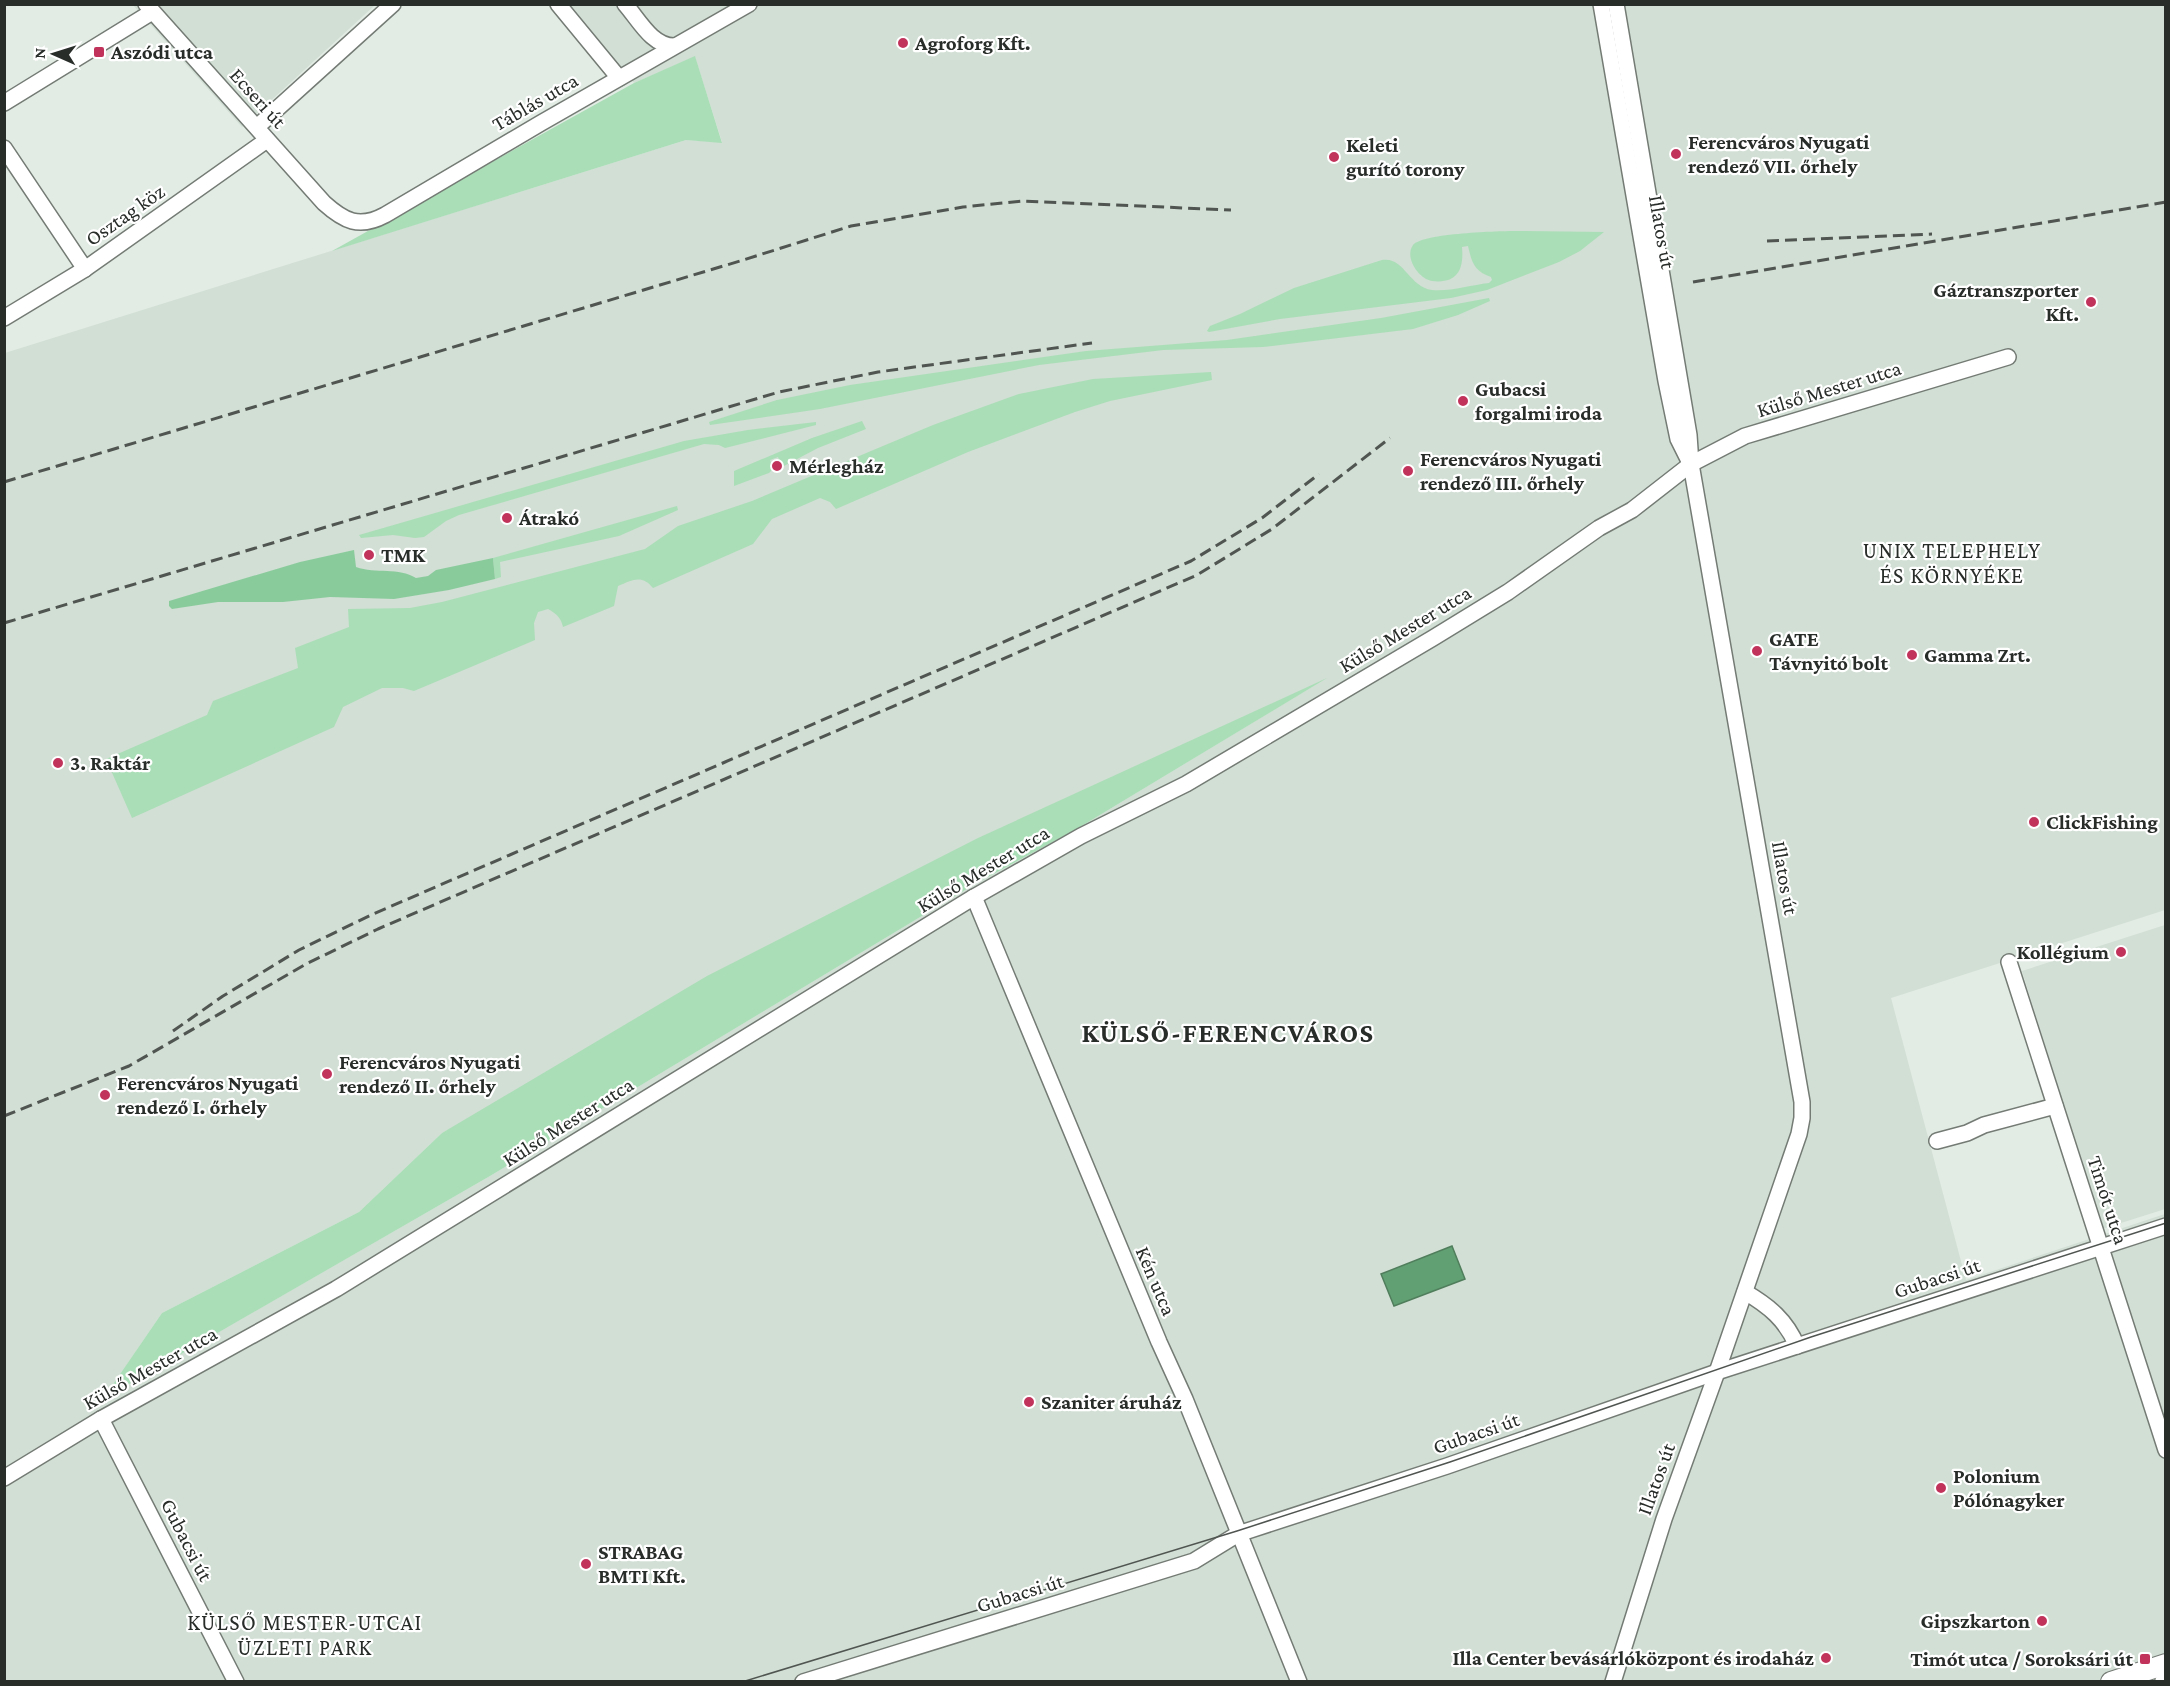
<svg xmlns="http://www.w3.org/2000/svg" width="2170" height="1686" font-family="'Crimson Pro',serif">
<style>
.built{fill:#d1dfd4;fill-rule:evenodd}
.green{fill:#aadeb7}
.forest{fill:#8acb9c}
.water{fill:#60a072;stroke:#507e5c;stroke-width:1.5}
.lines{fill:none;stroke-linecap:round;stroke-linejoin:round}
.minor-casing{stroke:#747b75;stroke-width:18}
.major-casing{stroke:#747b75;stroke-width:22}
.minor{stroke:#fff;stroke-width:15}
.major{stroke:#fff;stroke-width:20}
.tram{stroke:#505551;stroke-width:1.5}
.rail{stroke:#505551;stroke-width:3;stroke-dasharray:12 6;stroke-linecap:butt}
.poi-dot{fill:#c2335c;stroke:#fff;stroke-width:2}
.labels{text-anchor:middle;stroke-width:4.5;stroke-linejoin:round;paint-order:stroke}
.poi-label{font-size:21px;font-weight:bold;fill:#292d2a;stroke:#fff;text-anchor:start}
.street-label{font-size:21px;fill:#292d2a;stroke:#fff}
.neighbourhood-label{font-size:22px;letter-spacing:1.5px;fill:#292d2a;stroke:#fff}
.district-label{font-size:27px;font-weight:bold;letter-spacing:1.5px;fill:#292d2a;stroke:#fff}
</style>
<rect width="100%" height="100%" fill="#e2ebe4"/>
<g class="built">
<path d="M133,5H375L242,127Z"/>
<path d="M570,5H2165V910L1891,998L1966,1280L2165,1214V1681L5,1682V353L686,140L722,142L695,57L634,83ZM1320,682L1075,830L975,884L490,1176L104,1398L162,1313L359,1212L442,1133Z"/>
<path d="M2165,925V1209L2102,1229L2022,971Z"/>
</g>
<g class="green">
<path d="M695,56L722,143L686,140L332,251L634,83Z"/>
<path d="M1518,231L1604,232L1580,251L1559,262L1487,290L1451,298L1280,319L1209,332L1207,331L1210,326L1240,314L1294,288L1382,260C1404,256 1408,286 1432,290C1449,292 1471,285 1489,283L1492,280L1491,277C1474,271 1472,263 1468,246L1462,247C1464,269 1458,284 1432,281C1419,279 1404,258 1413,245C1423,233 1500,231 1518,231Z"/>
<path d="M1489,298L1490,301L1458,315L1413,329L1263,347L1163,350L1039,365L820,409L710,425L709,422L777,400L850,385L1086,351L1227,340L1381,318Z"/>
<path d="M1211,372L1212,380L1110,401L1075,412L968,452L836,509L830,502L820,498L772,519L753,544L653,588C642,574 632,580 618,586L614,606L563,627C561,618 557,614 548,609L538,612L534,623L535,640L414,691L403,688H382L343,707L334,727L132,818L106,759L207,715L213,701L298,668L295,648L349,627L348,609L410,608L442,602L645,549L678,526L752,501L933,425L1019,394L1093,379Z"/>
<path d="M862,421L866,429L818,448L782,467L778,457L770,460L773,469L769,473L734,486V471L812,438Z"/>
<path d="M816,422V425L725,448L719,445L704,444L459,515L446,521L424,537L415,538L393,535L361,538L359,535L684,441L748,430Z"/>
<path d="M677,506L678,510L619,536L500,562L501,577L495,579L493,558Z"/>
<path d="M1327,678L1075,830L975,884L490,1176L103,1399L162,1313L359,1212L442,1133L707,976L978,838Z"/>
</g>
<path class="forest" d="M354,550L356,567C376,574 399,567 416,578L428,576L436,570L493,558L495,579L449,590L394,599L330,597L283,602H218L172,609L169,606V601L300,562Z"/>
<path class="water" d="M1452,1246L1465,1279L1394,1306L1381,1274Z"/>
<g class="lines">
<defs>
<g id="minor">
<path d="M146,4L324,203C344,221 359,229 385,215L541,123L749,4"/>
<path d="M558,4L619,78"/>
<path d="M625,4C639,20 652,46 674,46"/>
<path d="M1601,4L1666,381L1678,439L1688,459"/>
<path d="M4,103L152,12"/>
<path d="M257,127L393,4"/>
<path d="M4,148L85,269"/>
<path d="M4,318L85,269L267,140"/>
<path d="M974,897L1159,1342L1185,1399L1299,1682"/>
<path d="M2009,962L2166,1450"/>
<path d="M1937,1141L1967,1133L1984,1125L2055,1106"/>
<path d="M1745,1292C1769,1306 1786,1320 1797,1346"/>
<path d="M101,1419L236,1682"/>
<path d="M4,1478L101,1419L336,1289L974,897L1081,836L1186,784L1433,638L1508,592L1599,528L1632,510L1691,464L1745,436L2008,357"/>
<path d="M803,1682L1194,1561L1238,1534L1447,1466L1717,1372L2166,1226"/>
<path d="M1613,1682L1664,1519L1717,1372L1799,1134L1802,1118V1102L1691,464L1689,435L1616,4"/>
</g>
<g id="major">
<path d="M2111,1682L2166,1664"/>
<path d="M2165,1682L2166,1681"/>
</g>
</defs>
<use href="#minor" class="minor-casing"/>
<use href="#major" class="major-casing"/>
<use href="#minor" class="minor"/>
<use href="#major" class="major"/>
<path class="tram" d="M742,1682L1237,1531L1450,1462L1811,1337L2166,1223"/>
<g class="rail">
<path d="M1767,241L1932,234"/>
<path d="M1693,282L2166,202"/>
<path d="M4,482L740,261L851,226L963,207L1023,201L1231,210"/>
<path d="M4,623L779,392L878,372L1092,343"/>
<path d="M173,1031L223,996L299,950L373,914L1191,561L1262,518L1319,474"/>
<path d="M4,1116L129,1066L306,964L378,929L1197,575L1272,529L1390,438"/>
</g>
</g>
<g class="poi-dot">
<circle cx="903" cy="43" r="6"/>
<rect x="93" y="46" width="12" height="12" rx="3"/>
<circle cx="1676" cy="154" r="6"/>
<circle cx="1334" cy="157" r="6"/>
<circle cx="2091" cy="302" r="6"/>
<circle cx="1463" cy="401" r="6"/>
<circle cx="777" cy="466" r="6"/>
<circle cx="1408" cy="471" r="6"/>
<circle cx="507" cy="518" r="6"/>
<circle cx="369" cy="555" r="6"/>
<circle cx="1757" cy="651" r="6"/>
<circle cx="1912" cy="655" r="6"/>
<circle cx="58" cy="763" r="6"/>
<circle cx="2034" cy="822" r="6"/>
<circle cx="2121" cy="952" r="6"/>
<circle cx="327" cy="1074" r="6"/>
<circle cx="105" cy="1095" r="6"/>
<circle cx="1029" cy="1402" r="6"/>
<circle cx="1941" cy="1488" r="6"/>
<circle cx="586" cy="1564" r="6"/>
<circle cx="2042" cy="1621" r="6"/>
<circle cx="1826" cy="1658" r="6"/>
<rect x="2139" y="1653" width="12" height="12" rx="3"/>
</g>
<g class="labels">
<g class="poi-label">
<text x="915" y="50">Agroforg Kft.</text>
<text x="111" y="59">Aszódi utca</text>
<text x="1688" y="149">Ferencváros Nyugati<tspan x="1688" dy="24">rendező VII. őrhely</tspan></text>
<text x="1346" y="152">Keleti<tspan x="1346" dy="24">gurító torony</tspan></text>
<text x="2079" y="297" text-anchor="end">Gáztranszporter<tspan x="2079" dy="24">Kft.</tspan></text>
<text x="1475" y="396">Gubacsi<tspan x="1475" dy="24">forgalmi iroda</tspan></text>
<text x="1420" y="466">Ferencváros Nyugati<tspan x="1420" dy="24">rendező III. őrhely</tspan></text>
<text x="789" y="473">Mérlegház</text>
<text x="519" y="525">Átrakó</text>
<text x="381" y="562">TMK</text>
<text x="1769" y="646">GATE<tspan x="1769" dy="24">Távnyitó bolt</tspan></text>
<text x="1924" y="662">Gamma Zrt.</text>
<text x="70" y="770">3. Raktár</text>
<text x="2046" y="829">ClickFishing</text>
<text x="2109" y="959" text-anchor="end">Kollégium</text>
<text x="339" y="1069">Ferencváros Nyugati<tspan x="339" dy="24">rendező II. őrhely</tspan></text>
<text x="117" y="1090">Ferencváros Nyugati<tspan x="117" dy="24">rendező I. őrhely</tspan></text>
<text x="1041" y="1409">Szaniter áruház</text>
<text x="1953" y="1483">Polonium<tspan x="1953" dy="24">Pólónagyker</tspan></text>
<text x="598" y="1559">STRABAG<tspan x="598" dy="24">BMTI Kft.</tspan></text>
<text x="2030" y="1628" text-anchor="end">Gipszkarton</text>
<text x="1814" y="1665" text-anchor="end">Illa Center bevásárlóközpont és irodaház</text>
<text x="2133" y="1666" text-anchor="end">Timót utca / Soroksári út</text>
</g>
<g class="street-label">
<text transform="translate(258 98) rotate(48)" y="7">Ecseri út</text>
<text transform="translate(535 102) rotate(-30)" y="7">Táblás utca</text>
<text transform="translate(125 215) rotate(-35)" y="7">Osztag köz</text>
<text transform="translate(1662 232) rotate(80)" y="7">Illatos út</text>
<text transform="translate(1829 389) rotate(-17)" y="7">Külső Mester utca</text>
<text transform="translate(1405 629) rotate(-31)" y="7">Külső Mester utca</text>
<text transform="translate(983 869) rotate(-31)" y="7">Külső Mester utca</text>
<text transform="translate(1785 878) rotate(80)" y="7">Illatos út</text>
<text transform="translate(568 1122) rotate(-32)" y="7">Külső Mester utca</text>
<text transform="translate(2108 1200) rotate(72)" y="7">Timót utca</text>
<text transform="translate(1937 1278) rotate(-18)" y="7">Gubacsi út</text>
<text transform="translate(1156 1281) rotate(67)" y="7">Kén utca</text>
<text transform="translate(150 1368) rotate(-29)" y="7">Külső Mester utca</text>
<text transform="translate(1476 1433) rotate(-19)" y="7">Gubacsi út</text>
<text transform="translate(1656 1479) rotate(-70)" y="7">Illatos út</text>
<text transform="translate(187 1540) rotate(63)" y="7">Gubacsi út</text>
<text transform="translate(1020 1593) rotate(-17)" y="7">Gubacsi út</text>
</g>
<g class="neighbourhood-label">
<text x="1952" y="558">UNIX TELEPHELY<tspan x="1952" dy="25">ÉS KÖRNYÉKE</tspan></text>
<text x="305" y="1630">KÜLSŐ MESTER-UTCAI<tspan x="305" dy="25">ÜZLETI PARK</tspan></text>
</g>
<g class="district-label">
<text x="1228" y="1042">KÜLSŐ-FERENCVÁROS</text>
</g>
</g>
<rect width="2170" height="1686" fill="none" stroke="#292d2a" stroke-width="12"/>
<g transform="translate(54 54) rotate(273)" stroke="#ffffff" stroke-width="4.5" paint-order="stroke">
<path d="M0-4.5L10 22L0 15L-10 22Z" fill="#292d2a"/>
<text y="-9" font-size="16" font-weight="bold" text-anchor="middle" fill="#292d2a">N</text>
</g>
</svg>
